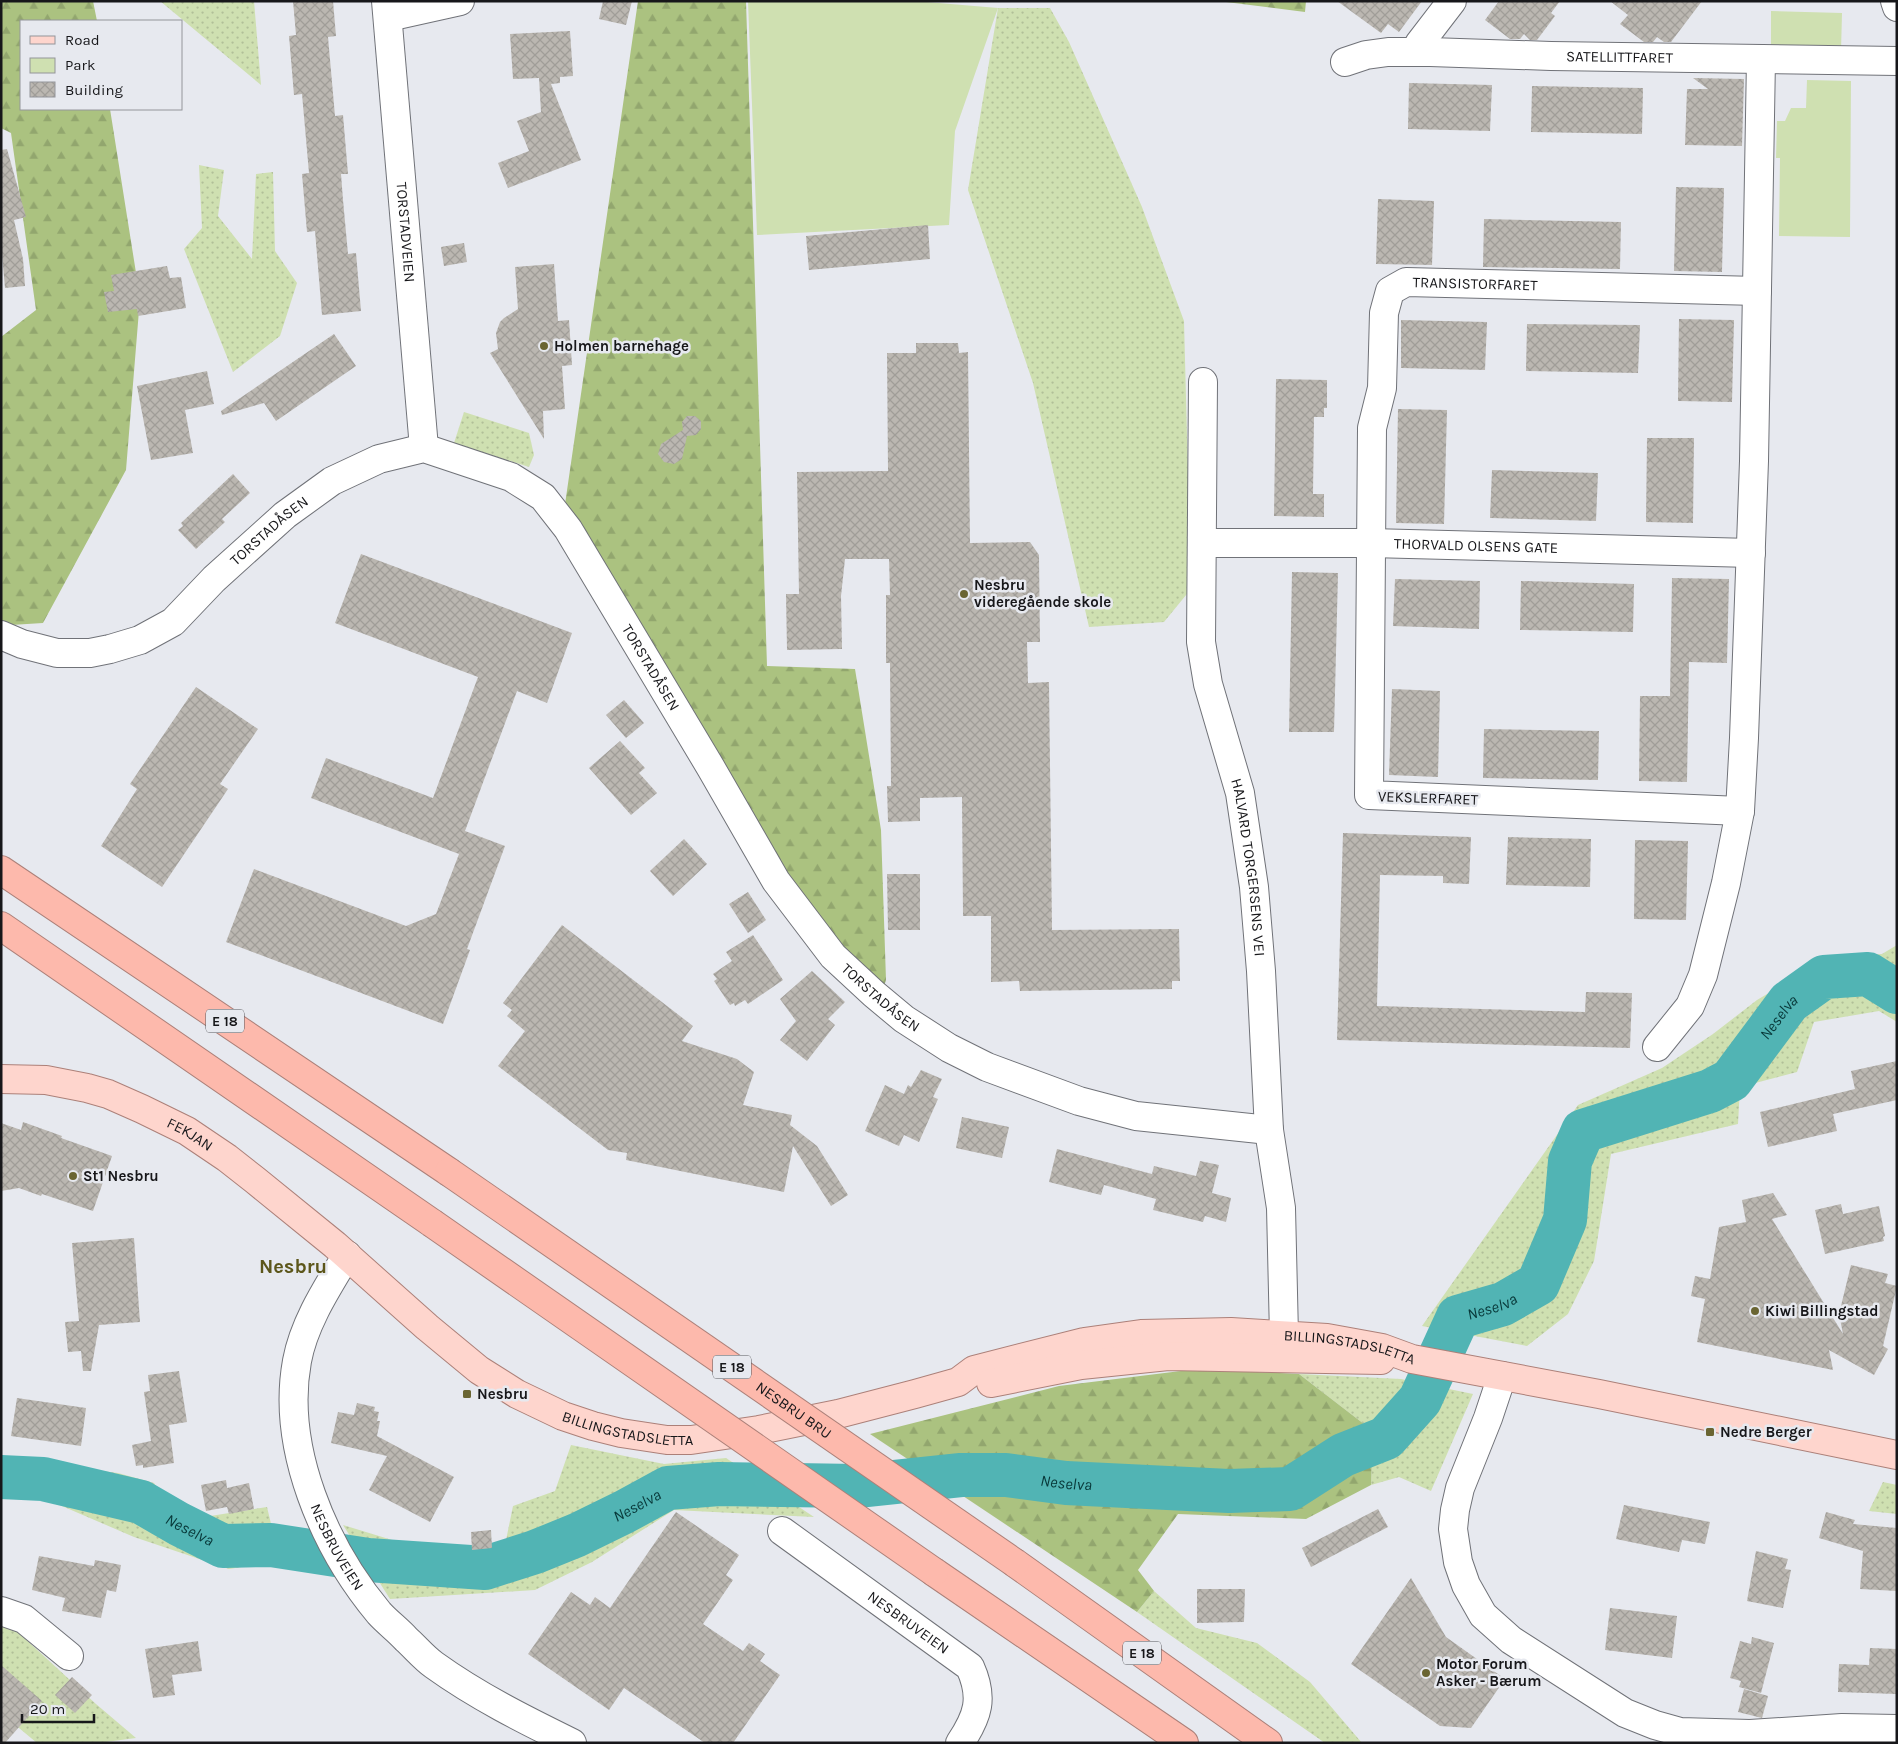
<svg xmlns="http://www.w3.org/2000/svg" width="1898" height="1744" font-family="Karla,sans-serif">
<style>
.grass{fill:url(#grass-dots)}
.forest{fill:url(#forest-firs)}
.park{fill:#cfe0b1}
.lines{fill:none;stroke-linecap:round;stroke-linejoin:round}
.river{stroke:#51b4b4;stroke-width:44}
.building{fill:url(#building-cross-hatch)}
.minor-casing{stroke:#707278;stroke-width:30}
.major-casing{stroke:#ac8079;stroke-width:30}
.highway-casing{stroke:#ac8079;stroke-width:30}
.minor{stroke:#fff;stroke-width:28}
.major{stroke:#fed5cd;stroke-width:28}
.highway{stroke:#fdb9ac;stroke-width:28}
.highway-bridge-casing{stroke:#ac8079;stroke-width:30;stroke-linecap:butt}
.highway-bridge{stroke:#fdb9ac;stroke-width:28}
.poi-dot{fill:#6a6532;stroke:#e7e9ef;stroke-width:2}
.labels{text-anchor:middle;stroke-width:5;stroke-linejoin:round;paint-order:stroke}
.shield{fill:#e7e9ef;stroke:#55565a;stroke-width:1}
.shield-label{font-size:14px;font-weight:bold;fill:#17171a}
.street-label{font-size:15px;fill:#17171a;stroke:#e7e9ef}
.poi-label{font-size:15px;font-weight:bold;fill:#17171a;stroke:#e7e9ef;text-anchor:start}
.water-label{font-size:16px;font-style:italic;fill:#083839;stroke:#e7e9ef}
.district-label{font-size:20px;font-weight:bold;fill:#5c561a;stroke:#e7e9ef}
</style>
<defs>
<pattern id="grass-dots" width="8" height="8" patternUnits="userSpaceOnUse" patternTransform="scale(1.25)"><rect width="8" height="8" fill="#cfe0b1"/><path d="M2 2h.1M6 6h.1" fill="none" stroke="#b1bf98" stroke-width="1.8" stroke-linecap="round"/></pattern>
<pattern id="forest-firs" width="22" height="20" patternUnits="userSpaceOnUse" patternTransform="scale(1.25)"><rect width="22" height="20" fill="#abc280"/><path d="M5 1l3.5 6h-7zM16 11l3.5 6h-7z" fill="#92a66e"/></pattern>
<pattern id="building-cross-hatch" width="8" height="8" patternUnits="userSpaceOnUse" patternTransform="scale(1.25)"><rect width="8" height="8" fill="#bbb7b1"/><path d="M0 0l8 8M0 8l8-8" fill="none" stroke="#a09d98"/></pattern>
</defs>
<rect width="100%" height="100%" fill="#e7e9ef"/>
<g class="grass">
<path d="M160,1H254L261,85Z"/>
<path d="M998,8H1050L1069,42L1142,207L1184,321L1191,589L1164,622L1089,627L1033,383L968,190Z"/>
<path d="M199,165L224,170L218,216L252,259L256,174L273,172L275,251L297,283L280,336L233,372L184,249L202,228Z"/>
<path d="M464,412L529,433L534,455L529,467L454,443Z"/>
<path d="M1897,945V1022L1879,1011L1814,1022L1797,1072L1740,1087L1738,1124L1611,1154L1594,1261L1568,1314L1527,1346L1422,1326L1578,1105L1662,1068L1713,1034L1757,1000L1831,956L1882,954Z"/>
<path d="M1299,1374L1401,1379L1473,1394L1431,1491L1399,1477L1371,1485L1373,1431Z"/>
<path d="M571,1445L664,1464L726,1458L814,1517L674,1510L592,1562L535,1590L390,1599L343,1525L415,1547L477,1556L504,1550L513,1506L555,1491Z"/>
<path d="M1,1459L118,1473L154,1483L161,1494L204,1517L267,1507L280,1561L229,1569L134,1537L41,1497L1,1489Z"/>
<path d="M1883,1482L1897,1485V1514L1869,1511Z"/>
<path d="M1154,1591L1196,1628L1257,1643L1310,1682L1362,1743H1325L1137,1612Z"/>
<path d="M1,1620L8,1623L96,1704L136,1738L98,1743H37L1,1713Z"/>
</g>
<g class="forest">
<path d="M1,1H93L97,21H21V109H110L140,298L126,470L43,623L11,625L1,620V337L36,310L11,133L1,128Z"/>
<path d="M638,1H746L767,666L855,669L881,830L886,980L880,998L775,863L562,525Z"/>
<path d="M1218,1H1306L1305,12Z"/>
<path d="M1197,1369L1299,1374L1373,1431L1371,1485L1306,1519L1178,1514L1138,1570L1154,1591L1137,1612L870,1434L1059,1386Z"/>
</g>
<g class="park">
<path d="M748,1H915L998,8L955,131L949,225L757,235Z"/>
<path d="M1771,11L1842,13L1841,51L1771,49Z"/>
<path d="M1807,80L1851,81L1850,237L1779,236L1780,158H1776L1777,121H1785L1791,108H1806Z"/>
</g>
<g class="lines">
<path class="river" id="s1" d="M1,1477L43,1479L141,1502L179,1524L223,1546L271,1545L368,1560L485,1568L535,1552L577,1535L624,1512L668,1488L719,1484L857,1486L961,1475H1006L1066,1483L1229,1491L1290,1489L1343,1455L1386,1438L1420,1400L1458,1317L1503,1304L1538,1284L1565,1220L1570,1161L1583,1131L1710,1091L1731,1080L1789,1002L1824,977L1868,974L1897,992"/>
</g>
<g class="building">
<path d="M293,1H333L336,36L328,37L335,116L343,115L348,174H341L343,200L348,254L356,253L361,311L322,315L315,231L307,232L302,174L309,173L302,94L294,95L289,36L296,35Z"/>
<path d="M603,1H632L626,25L599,19Z"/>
<path d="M1337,1H1422L1399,32L1388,24L1381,33Z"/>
<path d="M1499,1H1560L1551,13L1555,16L1537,40H1530L1524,34L1520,39H1510L1485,20Z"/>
<path d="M1610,1H1702L1671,42H1664L1657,37L1653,42H1644L1620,24L1628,15Z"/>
<path d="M570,31L573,76L560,77V83L551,84L581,160L508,188L498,163L529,151L517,121L541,112L539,78L513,79L510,34Z"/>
<path d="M1693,78L1744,79L1742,146L1685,145L1687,89H1708Z"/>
<path d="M1409,83L1492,85L1490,131L1408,129Z"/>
<path d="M1532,86L1643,88L1642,134L1531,132Z"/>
<path d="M7,149L26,217L14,220L23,259L25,286L5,288L1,243V150Z"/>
<path d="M1676,187L1724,188L1722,272L1674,271Z"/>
<path d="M1378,199L1434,201L1432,265L1376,264Z"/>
<path d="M1484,219L1621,222L1620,269L1483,267Z"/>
<path d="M928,225L930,259L809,270L806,236Z"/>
<path d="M464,243L467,262L444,266L441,247Z"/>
<path d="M554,264L558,321L569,320L572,365L562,366L565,409L543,411L544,439L490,353L498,349L496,333L500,322L504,318L518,309L515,267Z"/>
<path d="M167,266L170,278L181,277L186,308L138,316L137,309L108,312L104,292L114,291L111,275Z"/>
<path d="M1679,319L1734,320L1732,402L1678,401Z"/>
<path d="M1401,320L1487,322L1485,370L1401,368Z"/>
<path d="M1527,324L1640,325L1638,373L1526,371Z"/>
<path d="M334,334L356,366L276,421L264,403L222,415L221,411Z"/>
<path d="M916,343H958L959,353L968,352L970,543L1030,542L1039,555L1040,642H1027L1028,683L1049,682L1052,930L1179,929L1180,981H1172V989L1020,991L1019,981L991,982V916H963L962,797L920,798V821L888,822L887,786H891L890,663H886V595H890L889,559H845L841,596L842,649L787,650L786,594H799L797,472L888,471L887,353H916Z"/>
<path d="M207,371L214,404L185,410L193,453L151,460L137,386Z"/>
<path d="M1276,379L1327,380V408H1324V417H1314L1313,494H1324V517L1274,516Z"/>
<path d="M1398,409L1447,410L1444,524L1396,523Z"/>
<path d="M687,416H695L701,421V429L696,435L687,436L682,459L674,464L664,462L658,454L661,444L683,430L682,422Z"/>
<path d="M1647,438H1694L1693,523L1646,522Z"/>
<path d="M1492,470L1598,473L1596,521L1490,518Z"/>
<path d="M233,474L250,493L222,519L225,522L196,549L178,530L183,526L181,523Z"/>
<path d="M361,554L572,633L547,703L517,691L465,831L505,846L467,949L470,950L443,1024L226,942L254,869L406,926L436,914L459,854L311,798L326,758L433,798L478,677L335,623Z"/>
<path d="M1292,572L1338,573L1334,732H1289Z"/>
<path d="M1672,578L1729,579L1727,663L1689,662L1687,782L1639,781L1640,696H1670Z"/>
<path d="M1395,579L1480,581L1479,629L1393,626Z"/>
<path d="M1521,581L1634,584L1633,632L1520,630Z"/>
<path d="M196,687L258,729L220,784L228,789L162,887L101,846L137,789L130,784Z"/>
<path d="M1392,689L1440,691L1438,777L1389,775Z"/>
<path d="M624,700L644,723L626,738L606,715Z"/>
<path d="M1484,729L1599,731L1598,780L1483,778Z"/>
<path d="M620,741L645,768L639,773L657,793L631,815L589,768Z"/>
<path d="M1343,833L1471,837L1469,884L1443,883V876L1380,875L1377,1006L1585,1012L1586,992L1632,993L1630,1048L1337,1040Z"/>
<path d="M1508,837L1591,839L1590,887L1506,885Z"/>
<path d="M684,839L707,864L673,896L650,871Z"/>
<path d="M1635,840L1688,841L1686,920L1634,919Z"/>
<path d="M887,874H920V930H888Z"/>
<path d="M748,892L766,920L748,933L729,904Z"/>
<path d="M562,925L693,1026L682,1041L737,1059L754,1072L743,1105L792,1115L790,1125L817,1146L848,1195L831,1206L793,1146L784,1192L626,1160L627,1153L608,1150L498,1066L525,1031L507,1016L512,1010L503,1003Z"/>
<path d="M753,935L783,980L748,1004L745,1000L735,1006L734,1003L730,1005L714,981L717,979L713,974L732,961L726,952Z"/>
<path d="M812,971L845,1002L828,1019L835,1025L807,1061L780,1040L796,1021L780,999Z"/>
<path d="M1897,1061V1100L1833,1114L1837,1131L1768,1147L1760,1112L1855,1089L1851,1071Z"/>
<path d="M921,1070L942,1079L933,1097L938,1099L919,1142L904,1135L899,1146L865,1131L885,1085L904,1094L908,1085L911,1087Z"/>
<path d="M962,1117L1009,1127L1002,1158L956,1148Z"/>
<path d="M23,1122L62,1136L61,1138L112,1156L93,1211L42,1194L41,1196L19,1188L1,1191V1123L21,1130Z"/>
<path d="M1057,1149L1152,1174L1154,1166L1196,1176L1200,1161L1219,1165L1212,1193L1231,1198L1226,1222L1205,1216L1203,1222L1153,1210L1156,1199L1104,1185L1101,1195L1049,1182Z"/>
<path d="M1773,1193L1787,1215L1772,1219L1843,1334L1839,1314L1851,1265L1888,1274L1885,1283L1897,1286L1883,1346L1888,1349L1874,1375L1829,1350L1833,1370L1697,1342L1705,1299L1691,1296L1695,1276L1710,1279L1719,1227L1746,1222L1742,1200Z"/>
<path d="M1841,1204L1843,1214L1879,1206L1885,1236L1883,1237L1884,1241L1825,1254L1815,1210Z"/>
<path d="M134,1238L140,1322L99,1325L91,1371H83L81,1351L68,1352L65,1322L79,1321L72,1243Z"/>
<path d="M179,1371L187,1422L169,1425L174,1463L143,1468V1465L136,1466L132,1445L151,1441L144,1392L150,1391L148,1375Z"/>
<path d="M17,1398L86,1408L81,1446L11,1436Z"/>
<path d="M357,1403L375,1407L374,1411L379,1412L377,1421H380L377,1436L454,1477L430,1522L369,1490L387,1456L331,1443L338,1412L354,1415Z"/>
<path d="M226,1480L227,1488L249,1483L254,1509L229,1514L227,1507L206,1511L201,1485Z"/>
<path d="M1624,1505L1710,1522L1705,1544L1682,1540L1679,1552L1616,1539Z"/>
<path d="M1378,1509L1388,1527L1311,1567L1302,1548Z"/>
<path d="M676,1512L739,1555L726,1575L733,1580L703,1624L743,1651L749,1643L765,1654L760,1661L780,1675L733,1743H705L624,1688L609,1710L528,1654L571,1592L590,1605L595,1597L610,1608Z"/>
<path d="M1826,1512L1855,1520L1853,1524L1897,1528V1591L1860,1589L1863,1551L1819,1538Z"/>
<path d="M491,1530L492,1548L472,1550L471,1532Z"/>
<path d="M1756,1551L1788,1559L1785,1569L1791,1570L1783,1608L1747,1601Z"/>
<path d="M39,1556L94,1566L95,1560L121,1565L116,1592L107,1590L101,1618L62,1611L65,1598L32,1590Z"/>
<path d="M1411,1578L1446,1637L1505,1679L1471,1728L1440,1726L1351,1664Z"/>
<path d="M1197,1589H1245L1244,1622L1197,1623Z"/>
<path d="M1610,1608L1677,1616L1672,1658L1605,1650Z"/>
<path d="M1752,1637L1774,1643L1761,1693L1739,1687L1741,1681L1730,1678L1740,1641L1751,1644Z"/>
<path d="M198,1641L202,1671L172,1675L175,1695L153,1698L145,1649Z"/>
<path d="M1870,1648L1897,1649L1896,1694L1838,1692L1839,1664L1869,1665Z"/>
<path d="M1,1665L42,1701L5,1743H1Z"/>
<path d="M72,1677L92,1695L75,1713L55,1695Z"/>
<path d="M1744,1689L1768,1696L1762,1718L1738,1712Z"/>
</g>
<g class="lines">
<defs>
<g id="minor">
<path id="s2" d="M386,1L424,448"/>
<path d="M1895,1L1897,7"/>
<path d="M388,17L460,1"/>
<path d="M1418,52L1419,44L1452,1"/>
<path id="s3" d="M1345,62L1366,55L1388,52H1430L1551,56L1897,61"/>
<path id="s4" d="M1203,382L1201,642L1208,684L1240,793L1254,887L1261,971L1269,1130L1281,1208L1284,1335L1283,1358"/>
<path id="s5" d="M1202,543H1370L1751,553"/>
<path id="s6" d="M1,635L22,644L57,653H90L110,649L140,640L173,622L214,579L285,515L332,481L379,459L424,448L511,477L543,497L568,529L711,768L776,881L833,956L874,994L904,1019L949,1048L987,1067L1079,1101L1136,1116L1269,1130"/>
<path id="s7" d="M1740,811L1369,795L1372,428L1382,388L1384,313L1390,291L1406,282L1757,291"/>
<path d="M1657,1047L1690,1006L1703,975L1726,883L1740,811L1744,738L1754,461L1761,59"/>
<path id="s8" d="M347,1255C327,1288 304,1323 297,1361C281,1448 324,1547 379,1613C387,1622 398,1630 406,1639C415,1647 424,1658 434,1665C477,1696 525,1720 572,1743"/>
<path d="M1502,1376L1488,1418L1460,1488L1455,1510L1453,1529L1458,1562L1466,1585L1483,1615L1511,1640L1625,1713L1655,1725L1680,1732L1750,1734L1842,1728L1897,1729"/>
<path id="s9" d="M782,1531L970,1667C984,1698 978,1716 960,1743"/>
<path d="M1,1611L24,1619L69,1656"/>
</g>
<g id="major">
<path id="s10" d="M1,1079L46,1080L87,1088L108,1094L142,1109L187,1131L227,1158L255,1180L335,1245L427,1327L479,1370L517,1394L563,1416L593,1426L621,1433L667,1440H691L759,1430L838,1414L915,1394L958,1382L974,1370L1084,1342L1141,1334L1231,1332L1327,1338L1382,1348L1412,1359L1599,1394L1897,1455"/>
<path d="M991,1383L1081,1365L1168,1356L1381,1360"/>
</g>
<g id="highway">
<path d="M1,870L449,1172"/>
<path d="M1,926L432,1223"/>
<path d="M1015,1563L1268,1743"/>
<path d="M934,1572L1184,1743"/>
</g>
</defs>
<use href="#minor" class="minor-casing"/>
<use href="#major" class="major-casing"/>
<use href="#highway" class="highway-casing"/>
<use href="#minor" class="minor"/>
<use href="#major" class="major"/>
<use href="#highway" class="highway"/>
<defs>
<g id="highway-bridge">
<path id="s11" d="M449,1172L1015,1563"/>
<path d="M432,1223L934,1572"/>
</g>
</defs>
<use href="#highway-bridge" class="highway-bridge-casing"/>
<use href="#highway-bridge" class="highway-bridge"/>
</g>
<g class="poi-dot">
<circle cx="544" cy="346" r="5"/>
<circle cx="964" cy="594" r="5"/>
<circle cx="73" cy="1176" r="5"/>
<circle cx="1755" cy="1311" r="5"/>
<rect x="462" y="1389" width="10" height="10" rx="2.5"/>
<rect x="1705" y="1427" width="10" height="10" rx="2.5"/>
<circle cx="1426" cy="1673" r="5"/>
</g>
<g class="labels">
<g class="shield">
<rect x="206" y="1009.5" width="38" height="23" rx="4"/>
<rect x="713" y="1355.5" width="38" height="23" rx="4"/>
<rect x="1123" y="1641.5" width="38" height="23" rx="4"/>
</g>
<g class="shield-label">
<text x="225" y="1026">E 18</text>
<text x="732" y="1372">E 18</text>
<text x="1142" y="1658">E 18</text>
</g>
<g class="street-label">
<text dy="5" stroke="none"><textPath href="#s3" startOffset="276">SATELLITTFARET</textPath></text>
<text dy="5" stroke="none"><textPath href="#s2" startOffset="232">TORSTADVEIEN</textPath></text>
<text dy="5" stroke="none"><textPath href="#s7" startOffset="965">TRANSISTORFARET</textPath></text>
<text dy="5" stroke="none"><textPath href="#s6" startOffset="314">TORSTADÅSEN</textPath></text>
<text dy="5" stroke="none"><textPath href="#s5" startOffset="274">THORVALD OLSENS GATE</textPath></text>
<text dy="5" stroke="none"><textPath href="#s6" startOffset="824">TORSTADÅSEN</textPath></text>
<text transform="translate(1428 798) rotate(2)" y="5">VEKSLERFARET</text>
<text dy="5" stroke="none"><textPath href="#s4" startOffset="491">HALVARD TORGERSENS VEI</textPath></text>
<text dy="5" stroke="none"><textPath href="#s6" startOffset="1229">TORSTADÅSEN</textPath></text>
<text dy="5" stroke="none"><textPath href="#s10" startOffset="200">FEKJAN</textPath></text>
<text dy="5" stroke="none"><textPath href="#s10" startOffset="1475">BILLINGSTADSLETTA</textPath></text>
<text dy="5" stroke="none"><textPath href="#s11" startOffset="419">NESBRU BRU</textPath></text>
<text dy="5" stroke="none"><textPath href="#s10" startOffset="736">BILLINGSTADSLETTA</textPath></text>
<text dy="5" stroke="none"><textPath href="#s8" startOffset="312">NESBRUVEIEN</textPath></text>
<text dy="5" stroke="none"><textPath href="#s9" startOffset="156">NESBRUVEIEN</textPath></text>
</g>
<g class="poi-label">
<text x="554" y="351">Holmen barnehage</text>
<text x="974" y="590">Nesbru<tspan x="974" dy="17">videregående skole</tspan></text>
<text x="83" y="1181">St1 Nesbru</text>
<text x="1765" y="1316">Kiwi Billingstad</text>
<text x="477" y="1399">Nesbru</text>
<text x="1720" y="1437">Nedre Berger</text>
<text x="1436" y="1669">Motor Forum<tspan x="1436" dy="17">Asker - Bærum</tspan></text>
</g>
<g class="water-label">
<text dy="6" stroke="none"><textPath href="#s1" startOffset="2059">Neselva</textPath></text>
<text dy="6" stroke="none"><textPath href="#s1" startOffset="1610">Neselva</textPath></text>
<text dy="6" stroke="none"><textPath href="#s1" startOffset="1099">Neselva</textPath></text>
<text dy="6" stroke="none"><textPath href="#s1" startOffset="664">Neselva</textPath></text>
<text dy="6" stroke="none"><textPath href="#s1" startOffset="199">Neselva</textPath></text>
</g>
<g class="district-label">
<text x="293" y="1273">Nesbru</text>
</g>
</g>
<rect width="1898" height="1744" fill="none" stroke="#17171a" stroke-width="5"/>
<rect x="20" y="20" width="162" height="90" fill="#e7e9ef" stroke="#94959a"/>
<rect x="30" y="36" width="25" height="8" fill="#fed5cd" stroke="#94959a"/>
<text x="65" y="45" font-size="15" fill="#17171a">Road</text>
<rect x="30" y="58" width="25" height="15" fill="#cfe0b1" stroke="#94959a"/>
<text x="65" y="70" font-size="15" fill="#17171a">Park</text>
<rect x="30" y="82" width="25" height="15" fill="url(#building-cross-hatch)" stroke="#94959a"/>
<text x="65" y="95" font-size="15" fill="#17171a">Building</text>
<path d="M22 1714v8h72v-8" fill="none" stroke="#17171a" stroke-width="2.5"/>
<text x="30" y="1714" font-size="15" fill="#17171a" stroke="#e7e9ef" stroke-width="4" paint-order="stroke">20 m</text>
</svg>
